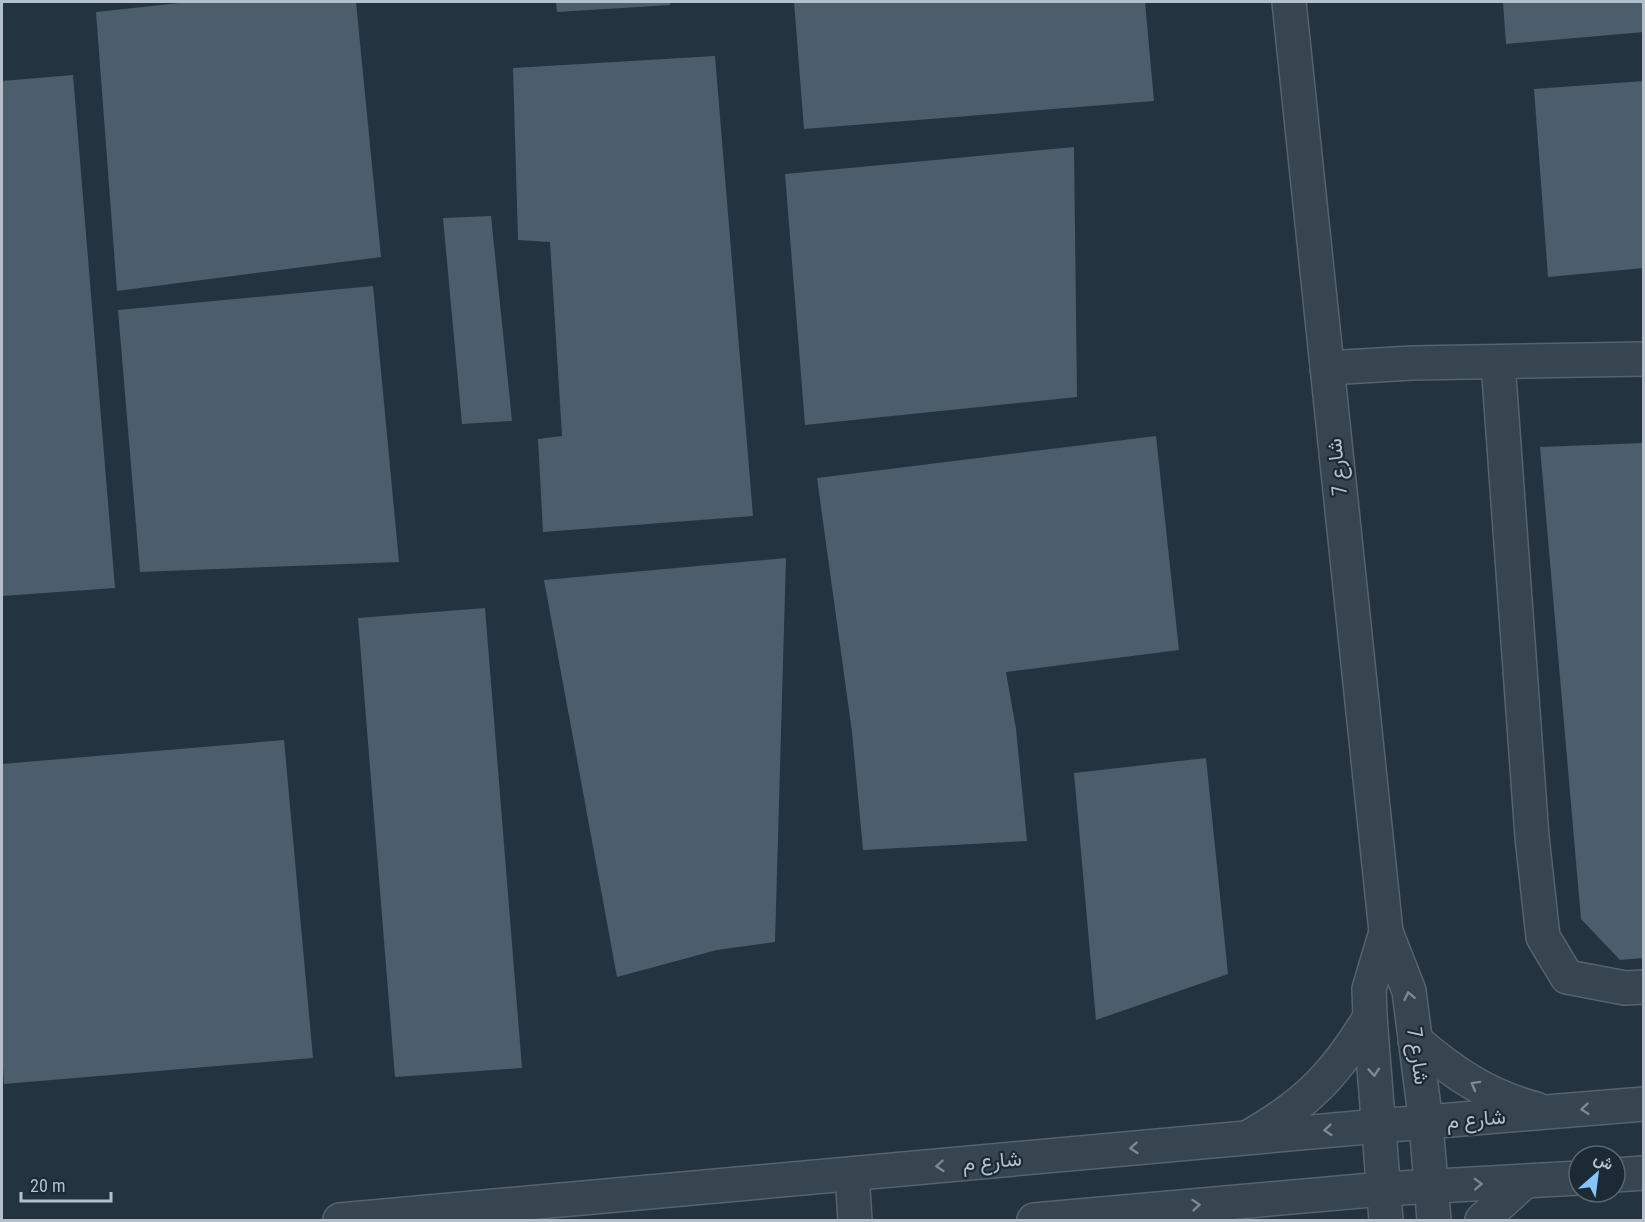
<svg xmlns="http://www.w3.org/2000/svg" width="1645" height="1222" font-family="'Roboto Condensed',Vazirmatn,sans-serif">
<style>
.building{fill:#4c5d6c}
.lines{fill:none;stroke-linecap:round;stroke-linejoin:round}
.minor-casing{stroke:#55636e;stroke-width:36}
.minor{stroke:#374550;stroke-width:33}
.oneway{stroke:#7c8994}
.labels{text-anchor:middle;stroke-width:4.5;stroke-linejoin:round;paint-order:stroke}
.street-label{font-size:21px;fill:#b4c0cb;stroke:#1c2a35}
</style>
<rect width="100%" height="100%" fill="#233440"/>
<g class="building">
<path d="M189,2H356L381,257L117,291L96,12Z"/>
<path d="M556,2H670V5L557,12Z"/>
<path d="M794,2H1145L1154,101L804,129Z"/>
<path d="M1503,2H1644V32L1506,44Z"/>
<path d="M715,56L753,516L543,532L538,439L562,436L550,242L518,240L513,68Z"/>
<path d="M73,75L115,588L2,596V81Z"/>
<path d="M1644,81V268L1548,277L1534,89Z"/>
<path d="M1074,147L1077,397L805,425L785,174Z"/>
<path d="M491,216L512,421L462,424L443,218Z"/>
<path d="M373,286L399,562L140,572L118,310Z"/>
<path d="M1156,436L1179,650L1006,672L1016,729L1027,841L863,850L852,732L817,478Z"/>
<path d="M1644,443V958L1620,960L1581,919L1540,447Z"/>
<path d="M786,558L775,942L717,950L617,977L544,580Z"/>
<path d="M485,608L522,1068L395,1077L358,618Z"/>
<path d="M284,740L313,1058L4,1084L2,1051V764Z"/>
<path d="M1206,758L1228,974L1096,1020L1074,773Z"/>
</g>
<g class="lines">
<defs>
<g id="minor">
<path d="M1289,2L1386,932L1409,991L1426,1123L1434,1220"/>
<path d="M1498,362L1532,837L1543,937L1567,977L1625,988L1644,987"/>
<path d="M1327,368L1412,363L1644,359"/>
<path d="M1415,1040C1453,1073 1487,1096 1536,1109"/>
<path d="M1252,1135C1308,1103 1337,1072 1370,1017"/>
<path d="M852,1174L855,1220"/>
<path d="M1615,1175L1644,1173"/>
<path d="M340,1220L1378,1126L1644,1104"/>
<path d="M1034,1220L1383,1189L1579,1178"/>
<path d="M1386,1220L1370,1017L1369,989L1386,932"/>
<path d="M1482,1220L1524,1182"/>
</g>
</defs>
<use href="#minor" class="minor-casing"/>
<use href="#minor" class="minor"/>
</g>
<defs><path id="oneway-chevron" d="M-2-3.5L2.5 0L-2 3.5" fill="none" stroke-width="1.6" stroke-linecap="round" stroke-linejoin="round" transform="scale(1.5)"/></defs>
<g class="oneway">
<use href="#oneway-chevron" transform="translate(1409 996) rotate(-102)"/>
<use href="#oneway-chevron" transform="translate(1374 1072) rotate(86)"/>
<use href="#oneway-chevron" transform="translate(1475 1085) rotate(-151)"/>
<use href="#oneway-chevron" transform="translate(1585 1109) rotate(175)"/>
<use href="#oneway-chevron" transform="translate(1328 1130) rotate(175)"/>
<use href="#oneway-chevron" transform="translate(1134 1148) rotate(175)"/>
<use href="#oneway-chevron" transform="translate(940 1166) rotate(175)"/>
<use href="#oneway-chevron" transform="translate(1478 1184) rotate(-2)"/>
<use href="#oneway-chevron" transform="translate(1196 1205) rotate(-5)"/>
</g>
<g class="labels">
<g class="street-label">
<text transform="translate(1337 467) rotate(-96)" y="7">شارع 7</text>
<text transform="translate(1418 1056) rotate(82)" y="7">شارع 7</text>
<text transform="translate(1476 1119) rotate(-5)" y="7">شارع م</text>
<text transform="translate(992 1161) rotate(-5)" y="7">شارع م</text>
</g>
</g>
<rect width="1645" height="1222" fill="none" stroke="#b4c0cb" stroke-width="6"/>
<g transform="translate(1597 1174) rotate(28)"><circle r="28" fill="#1c2a35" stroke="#596671" stroke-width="1.5"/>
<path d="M0-4.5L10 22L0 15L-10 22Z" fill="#86c4fe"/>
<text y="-9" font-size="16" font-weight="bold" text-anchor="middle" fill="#b4c0cb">ش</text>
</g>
<path d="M21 1192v9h90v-9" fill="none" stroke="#b4c0cb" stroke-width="3"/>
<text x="30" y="1192" font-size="18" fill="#b4c0cb" stroke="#1c2a35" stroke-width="4.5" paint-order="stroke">20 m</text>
</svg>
